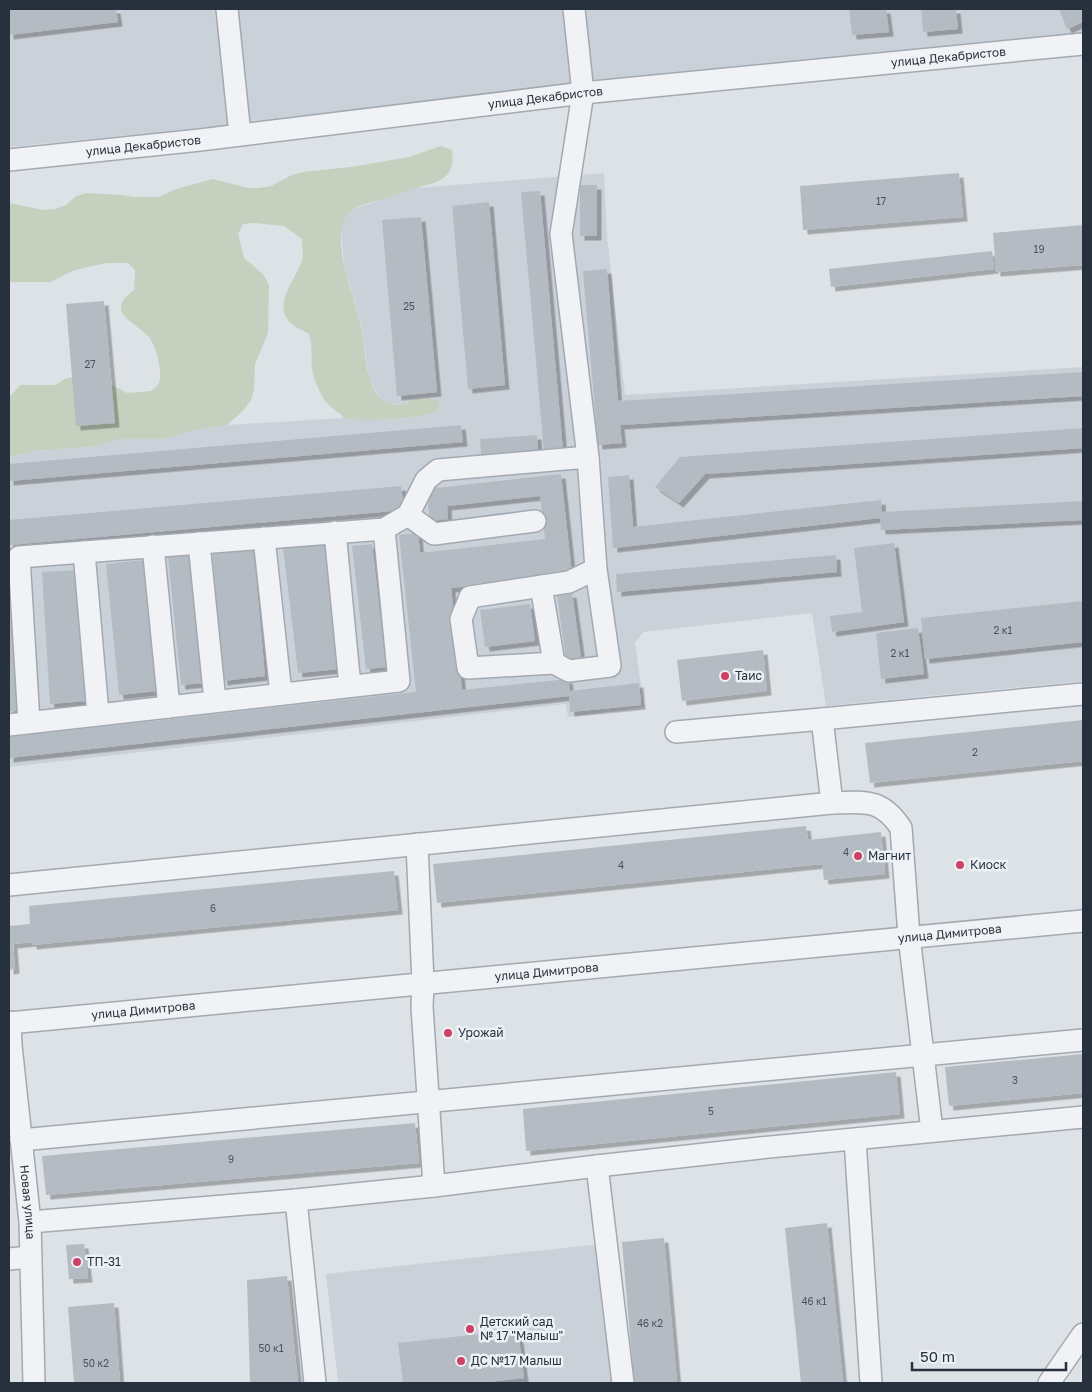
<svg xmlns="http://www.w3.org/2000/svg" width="1092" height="1392" font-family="'Golos Text',sans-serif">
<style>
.built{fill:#cbd1d9}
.green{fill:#c5d1be}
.building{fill:#b4bbc3;filter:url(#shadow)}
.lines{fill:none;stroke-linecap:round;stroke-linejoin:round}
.minor-casing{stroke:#a3a9b1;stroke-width:24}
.minor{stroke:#f0f2f5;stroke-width:21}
.poi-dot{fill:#cc4164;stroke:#ecf1f5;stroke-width:2}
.labels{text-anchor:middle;stroke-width:5;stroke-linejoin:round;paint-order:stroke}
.number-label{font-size:10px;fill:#4a545e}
.street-label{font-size:12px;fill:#27313d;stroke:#ecf1f5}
.poi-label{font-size:12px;fill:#27313d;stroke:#ecf1f5;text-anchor:start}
</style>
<defs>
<filter id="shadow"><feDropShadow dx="4.5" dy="4.5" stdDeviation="0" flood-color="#0004"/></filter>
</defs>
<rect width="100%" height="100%" fill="#dde2e7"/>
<g class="built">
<path d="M9,9H1083V40L9,147Z"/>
<path d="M604,173L607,237L625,395L1083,367V681L826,706L812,613L643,632L635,643L644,707L568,717L566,704L9,767V457L34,451L89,447L120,439H163L195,430L227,425L344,418L385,420L406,418L436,412L441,401L416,399L404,404L392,405L381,400L369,379L362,327L344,265L341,228L346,216L354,209L416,188Z"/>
<path d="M600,1244L615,1383H338L326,1274Z"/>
</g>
<path class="green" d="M441,146L452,150C456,179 439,182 416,188C406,191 397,195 387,198C373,203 352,204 345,219C330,253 362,308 364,345C366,368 371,412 404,404C408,403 411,400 415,399C423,397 433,400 441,401L436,412C407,420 374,422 344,418C339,412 334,410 329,405C322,399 317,386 314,377C309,363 314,348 309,334C303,330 296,328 292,324C271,308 295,279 301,263C304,256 302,246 302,239L284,226L253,223L243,224L238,234L244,258L263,274L269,285L268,333L255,364L254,390L251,400L244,410L227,425L195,430L163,439H120L89,447L34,451L9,457V398L20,385H56L65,379L76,376L102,380L127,393L151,391C154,389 158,386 159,383C163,371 156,344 147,335C133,321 104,312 134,290L135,270L128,263H107L83,268L70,272L51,282H9V203L43,210L55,209L66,205L75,197L85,193L122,195L134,197H158L179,188L213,179L248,188H259L271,186L292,175L303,172L351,167L409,157Z"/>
<g class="building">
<path d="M9,9H116L118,22L9,35Z"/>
<path d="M849,9H886L889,32L852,35Z"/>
<path d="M921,9H956L958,29L923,32Z"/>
<path d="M1059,9H1083V22L1067,29Z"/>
<path d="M959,173L963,217L803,230L800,186Z"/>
<rect x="580" y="185" width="17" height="51"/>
<path d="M540,191L563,451L544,452L521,192Z"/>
<path d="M489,202L505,385L468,389L452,206Z"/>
<path d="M421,217L437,392L397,396L382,220Z"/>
<path d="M1083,225V265L996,272L993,233Z"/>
<path d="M992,251L994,269L831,287L829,269Z"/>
<path d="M607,269L618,401L1083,372V396L620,425L622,443L598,445L583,271Z"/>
<path d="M104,301L115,423L76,426L66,304Z"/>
<path d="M461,425L463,442L9,481V464Z"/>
<path d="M1083,428V448L705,474L679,503L655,487L680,457Z"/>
<path d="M537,435L538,452L481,456L480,439Z"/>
<path d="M561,474L572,575L451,588L462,690L568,679L570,691L639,683L641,705L570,712L569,696L9,758V737L416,692L399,535L418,533L420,553L545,539L540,496L447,506L448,519L430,521L426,489Z"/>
<path d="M629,475L633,527L881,500L882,512L1083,501V520L881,530L880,518L613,548L608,477Z"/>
<path d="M401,486L404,510L9,545V520Z"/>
<path d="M325,542L339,669L298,673L283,547Z"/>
<path d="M894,543L904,622L832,632L830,616L862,612L854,548Z"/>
<path d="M372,544L386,667L366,669L352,546Z"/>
<path d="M253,545L265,676L223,681L212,549Z"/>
<path d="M189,555L202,683L181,685L168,557Z"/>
<path d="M836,555L837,572L617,592L616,574Z"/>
<path d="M144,560L157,691L119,695L106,564Z"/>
<path d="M78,570L86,701L50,704L42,572Z"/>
<path d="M9,581H10L21,710L9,712Z"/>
<path d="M572,593L582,665L567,667L557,595Z"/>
<path d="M1083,601V642L925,659L921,618Z"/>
<path d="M530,604L535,641L485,647L480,610Z"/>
<path d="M918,628L924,674L881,679L876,633Z"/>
<path d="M763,650L767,691L682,701L677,660Z"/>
<path d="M1083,720V761L870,783L865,743Z"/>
<path d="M806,826L808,840L881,832L885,874L824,880L822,864L437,903L433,864Z"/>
<path d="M394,871L398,910L32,945V942L13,944L15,969L9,970V926L30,924L29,906Z"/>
<path d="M1083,1054V1093L949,1106L945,1067Z"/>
<path d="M896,1072L900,1114L526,1151L523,1109Z"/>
<path d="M415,1123L419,1163L46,1195L42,1156Z"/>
<path d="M827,1223L843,1383H801L785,1228Z"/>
<path d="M664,1238L677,1383H634L622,1242Z"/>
<path d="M84,1244L88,1278L69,1279L66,1245Z"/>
<path d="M287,1276L298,1383H250L247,1280Z"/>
<path d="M114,1303L120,1383H74L68,1307Z"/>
<path d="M518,1330L524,1378L480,1383H403L398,1343Z"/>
</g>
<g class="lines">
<defs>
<g id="minor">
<path d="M227,9L240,135"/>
<path d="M574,9L583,93L561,234L588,457L596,569L610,666L569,671L554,663L468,668L461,619L470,597L569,582L596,569"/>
<path id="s1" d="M9,160L200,140L583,93L1083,44"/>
<path d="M408,515L434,534L535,521"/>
<path d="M335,532L350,686"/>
<path d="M264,538L281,694"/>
<path d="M199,543L215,701"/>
<path d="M153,546L169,707"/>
<path d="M84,552L98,714"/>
<path d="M541,586L554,663"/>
<path d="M822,719L832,803"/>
<path d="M29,722L19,557L384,529L408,515L426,480L438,470L588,457"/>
<path d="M9,725L399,681L384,529"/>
<path d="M676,732L822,719L1083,694"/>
<path d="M417,844L423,983L422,1007L434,1186"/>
<path d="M9,885L832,803C865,802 881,798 901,828L909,936L932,1131"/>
<path id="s2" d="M10,1022L11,1045L30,1222L34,1383"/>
<path id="s3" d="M9,1023L1083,921"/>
<path d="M21,1140L1083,1040"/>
<path d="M855,1140L871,1383"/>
<path d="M597,1166L623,1383"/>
<path d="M296,1200L315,1383"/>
<path d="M30,1222L296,1200L434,1186L597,1166L760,1148L1083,1117"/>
<path d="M9,1259L31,1257"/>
<path d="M1049,1383L1083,1334"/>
</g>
</defs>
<use href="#minor" class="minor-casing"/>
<use href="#minor" class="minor"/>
</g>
<g class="poi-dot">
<circle cx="725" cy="676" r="5"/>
<circle cx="858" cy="856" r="5"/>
<circle cx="960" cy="865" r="5"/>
<circle cx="448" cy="1033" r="5"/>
<circle cx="77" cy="1262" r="5"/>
<circle cx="470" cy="1329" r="5"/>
<circle cx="461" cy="1361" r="5"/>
</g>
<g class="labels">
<g class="number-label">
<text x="881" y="205">17</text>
<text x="1039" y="253">19</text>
<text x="409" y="310">25</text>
<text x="90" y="368">27</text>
<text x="1003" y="634">2 к1</text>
<text x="900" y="657">2 к1</text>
<text x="975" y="756">2</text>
<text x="846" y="856">4</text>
<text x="621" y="869">4</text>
<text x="213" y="912">6</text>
<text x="1015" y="1084">3</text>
<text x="711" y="1115">5</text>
<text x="231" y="1163">9</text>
<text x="814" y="1305">46 к1</text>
<text x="650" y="1327">46 к2</text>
<text x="271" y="1352">50 к1</text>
<text x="96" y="1367">50 к2</text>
</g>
<g class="street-label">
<text dy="4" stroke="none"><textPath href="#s1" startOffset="945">улица Декабристов</textPath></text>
<text dy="4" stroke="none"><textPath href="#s1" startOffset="540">улица Декабристов</textPath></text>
<text dy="4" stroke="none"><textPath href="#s1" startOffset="135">улица Декабристов</textPath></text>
<text dy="4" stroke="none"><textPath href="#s3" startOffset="945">улица Димитрова</textPath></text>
<text dy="4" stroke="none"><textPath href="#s3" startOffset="540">улица Димитрова</textPath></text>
<text dy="4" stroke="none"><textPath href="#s3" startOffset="135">улица Димитрова</textPath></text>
<text dy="4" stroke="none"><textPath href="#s2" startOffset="181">Новая улица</textPath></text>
</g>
<g class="poi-label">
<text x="735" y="680">Таис</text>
<text x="868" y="860">Магнит</text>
<text x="970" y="869">Киоск</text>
<text x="458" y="1037">Урожай</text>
<text x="87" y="1266">ТП-31</text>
<text x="480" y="1326">Детский сад<tspan x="480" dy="14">№ 17 "Малыш"</tspan></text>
<text x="471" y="1365">ДС №17 Малыш</text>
</g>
</g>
<rect width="1092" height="1392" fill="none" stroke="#27313d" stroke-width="20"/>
<path d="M912 1362v8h154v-8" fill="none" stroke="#27313d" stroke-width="2.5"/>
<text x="920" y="1362" font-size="15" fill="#27313d" stroke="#ecf1f5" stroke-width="4" paint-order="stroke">50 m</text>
</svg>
